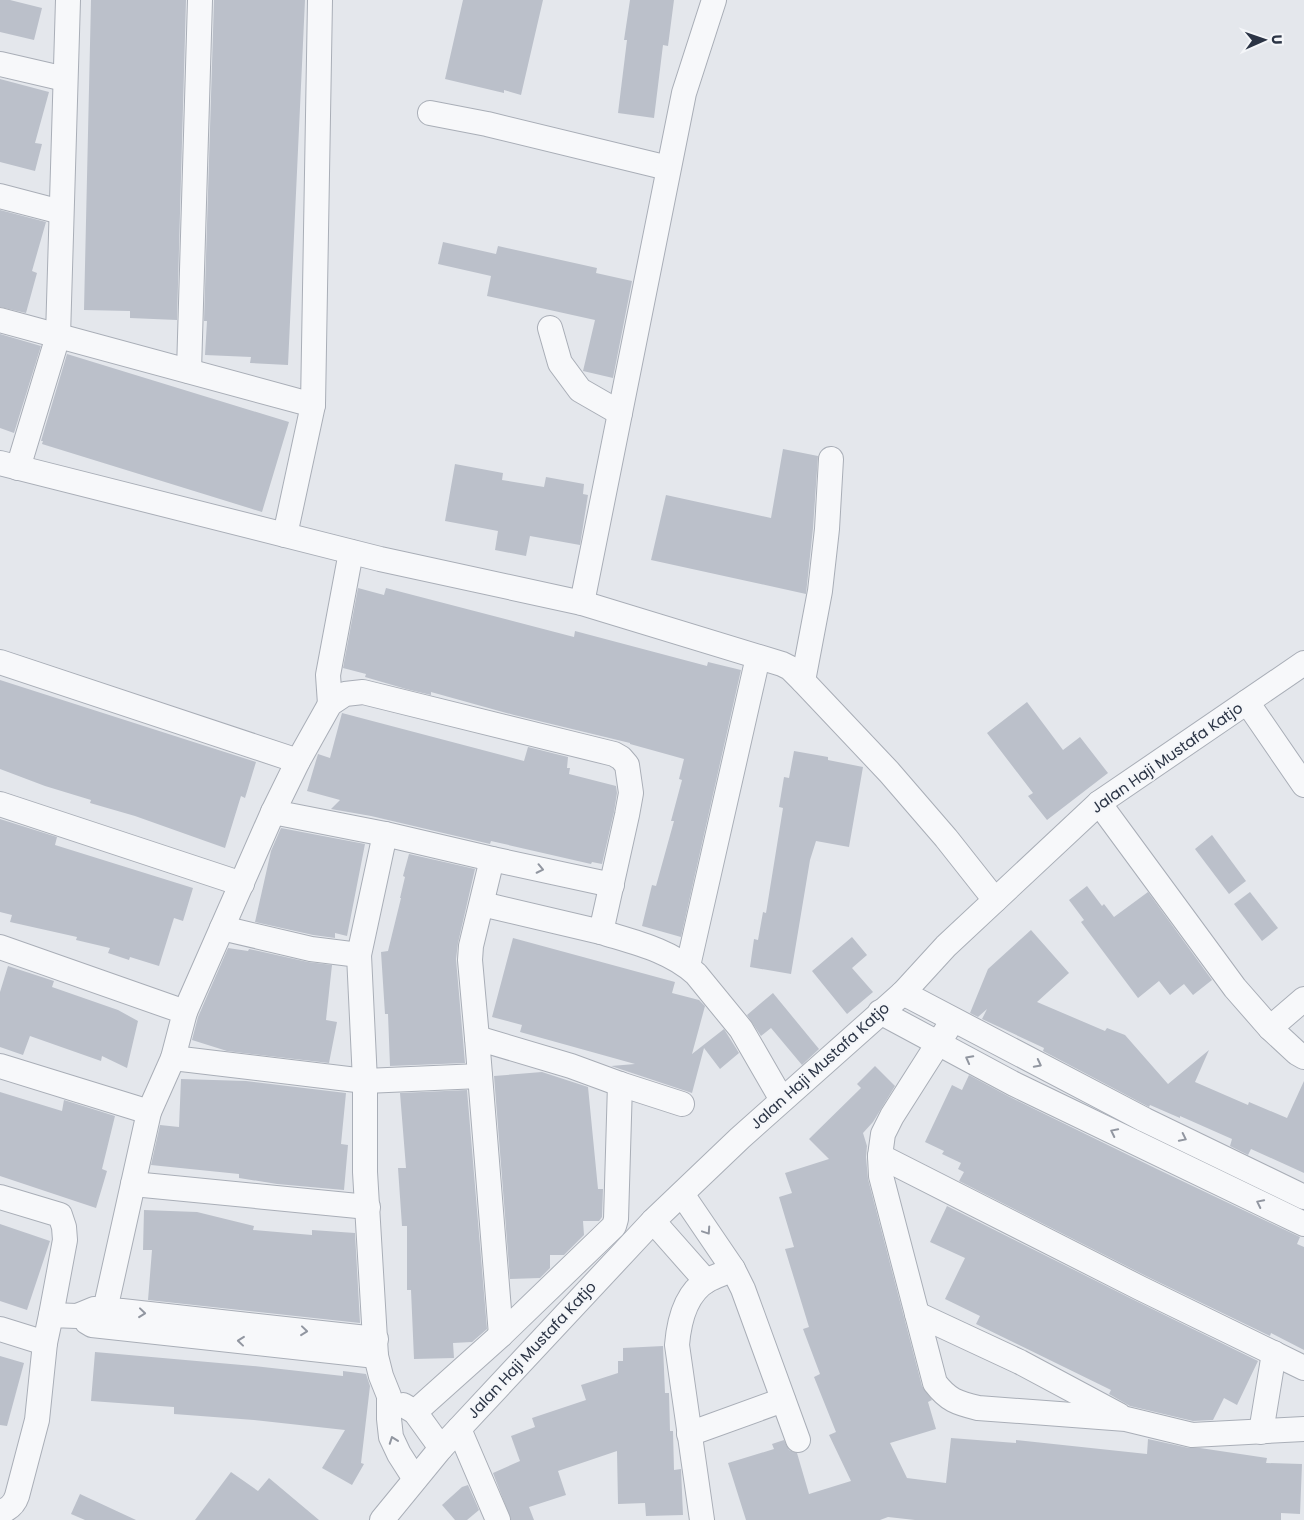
<svg xmlns="http://www.w3.org/2000/svg" width="1304" height="1520" font-family="Poppins,sans-serif">
<style>
.building{fill:#bbc0ca}
.lines{fill:none;stroke-linecap:round;stroke-linejoin:round}
.street-casing{stroke:#a9aeb7;stroke-width:26}
.street{stroke:#f7f8fa;stroke-width:24}
.oneway{stroke:#9196a0}
.labels{text-anchor:middle;stroke-width:4;stroke-linejoin:round;paint-order:stroke}
.street-label{font-size:15px;fill:#2b3445;stroke:#f4f6f9}
</style>
<rect width="100%" height="100%" fill="#e4e7ec"/>
<g class="building">
<path d="M0,0H10L42,8L34,40L0,32Z"/>
<path d="M91,0H186L177,320L130,318V311L84,310Z"/>
<path d="M214,0H305L288,365L250,363L251,357L205,355L207,321H204Z"/>
<path d="M463,0H543L521,95L504,90V93L445,79Z"/>
<path d="M630,0H674L668,46L663,45L654,118L618,113L627,40H624Z"/>
<path d="M0,79L49,92L35,143L42,144L35,171L0,162Z"/>
<path d="M0,210L46,222L32,271L37,273L26,313L0,307Z"/>
<path d="M443,242L496,254L498,246L597,268L596,273L632,281L613,378L583,371L595,320L487,296L491,276L438,264Z"/>
<path d="M0,334L41,346L14,433L0,428Z"/>
<path d="M67,354L289,422L262,512L42,444L43,441H41Z"/>
<path d="M783,449L818,456L813,528L806,594L651,560L666,495L771,518Z"/>
<path d="M455,464L503,473L502,480L544,487L546,477L584,484L583,494L588,495L580,545L530,536L526,556L495,550L498,531L445,521Z"/>
<path d="M358,588L384,595L386,588L574,637L575,631L707,666L708,662L741,670L681,937L642,926L652,885L656,886L674,821H671L682,780L679,779L684,759L630,744V743L514,715L431,692V695L406,689L365,677L366,674L343,668Z"/>
<path d="M0,680L256,762L245,798L241,796L225,848L135,816L90,803L91,800L45,786L0,769Z"/>
<path d="M1027,702L1063,750L1080,737L1108,773L1047,820L1028,796L1033,793L987,733Z"/>
<path d="M342,713L524,761L528,747L568,757L567,768H570L569,774L616,786L617,793L614,812L602,864L592,862L591,864L491,841L490,844L371,816L331,809L340,800L307,791L318,754L330,758Z"/>
<path d="M794,751L828,757V760L863,767L849,847L816,841L810,860L791,974L750,967L754,939L758,940L763,912L766,913L783,808L779,807L784,777L789,778Z"/>
<path d="M0,819L57,837L55,845L193,888L183,921L174,918L159,966L130,957L129,960L108,953L110,948L76,940L77,937L10,922L12,915L0,912Z"/>
<path d="M281,828L365,844L347,936L335,933V938L313,935L255,922L271,851Z"/>
<path d="M1212,835L1246,881L1229,894L1195,849Z"/>
<path d="M409,854L475,869L458,943L456,959L465,1063L390,1066L388,1014H385L381,952L388,951L401,898H400L405,877L403,876Z"/>
<path d="M1087,886L1102,906L1104,904L1114,917L1148,892L1212,980L1193,995L1184,984L1170,995L1159,981L1138,998L1081,922L1084,920L1069,900Z"/>
<path d="M1250,892L1278,928L1262,941L1234,904Z"/>
<path d="M1031,930L1069,973L1037,1002L1105,1031L1107,1028L1125,1035L1168,1084L1209,1050L1195,1082L1248,1105L1249,1102L1287,1118L1304,1081V1173L1251,1149L1248,1155L1230,1146L1232,1139L1180,1116V1118L1150,1105L1149,1107L1043,1051L1044,1048L982,1019L987,1009L978,1017L970,1013L988,969Z"/>
<path d="M852,937L867,955L852,968L873,992L847,1014L812,971Z"/>
<path d="M513,938L675,982L672,993L699,1000L705,1006L692,1054L724,1029L739,1053L720,1069L704,1048L692,1093L611,1066L635,1064L520,1032L522,1025L492,1017Z"/>
<path d="M228,948L248,951L249,949L308,962L332,965L326,1020L337,1022L329,1063L227,1051L192,1040L198,1017Z"/>
<path d="M8,966L54,981L52,987L118,1010L138,1021L127,1068L102,1056L101,1061L30,1036L23,1055L0,1047V992Z"/>
<path d="M773,993L819,1049L802,1065L771,1028L761,1036L747,1015Z"/>
<path d="M875,1066L895,1086L873,1122L863,1133L867,1146L866,1157L868,1179L922,1386L932,1400L928,1402L936,1429L890,1443L907,1478L946,1483L951,1438L1016,1443V1440L1147,1454L1148,1439L1189,1448H1200L1267,1458L1266,1463L1302,1464L1300,1514L1281,1513V1520H915L888,1517L880,1520H746L728,1463L774,1449L772,1444L784,1440L789,1450L797,1453L809,1494L851,1481L829,1435L836,1432L814,1377L820,1374L803,1329L809,1327L785,1249L794,1247L779,1197L792,1193L785,1173L829,1159L809,1139L861,1088L857,1084Z"/>
<path d="M542,1072L588,1087L598,1189H603L602,1217L599,1221H583L584,1235L564,1255H550V1268L540,1278L510,1279L494,1076Z"/>
<path d="M969,1075L1008,1096L1157,1169L1300,1237L1297,1244L1304,1247V1350L1271,1333L1270,1336L1146,1276L959,1181L964,1172L958,1169L961,1163L942,1154L944,1151L925,1142L952,1085L962,1090Z"/>
<path d="M181,1079L246,1081L346,1093L341,1144L348,1145L344,1190L277,1184L239,1178V1174L151,1165L160,1125L179,1127Z"/>
<path d="M467,1090L487,1329L472,1342L453,1343L454,1358L414,1359L411,1290H407V1226H402L398,1168H406L400,1093Z"/>
<path d="M0,1092L62,1111L64,1100L115,1116L102,1169L107,1171L96,1208L0,1176Z"/>
<path d="M947,1206L1134,1300L1258,1361L1237,1405L1224,1398L1213,1420L1193,1421L1130,1406L1109,1394L1111,1390L976,1324L980,1316L945,1299L965,1258L930,1242Z"/>
<path d="M144,1210L197,1212L254,1226L253,1230L312,1235V1230L355,1233L360,1323L148,1300L152,1250H143Z"/>
<path d="M0,1224L50,1241L27,1310L0,1301Z"/>
<path d="M663,1346L665,1393H669L670,1431H673L674,1470L681,1469L683,1515L646,1516L645,1503L618,1504L617,1451L558,1471L566,1495L529,1507L534,1520H511L493,1473L520,1461L511,1436L535,1427L532,1418L586,1400L581,1385L618,1373V1361H623V1348Z"/>
<path d="M95,1352L253,1366L343,1376V1371L366,1374L370,1386L361,1463L364,1464L352,1485L322,1468L345,1430L254,1420L174,1414V1407L91,1401Z"/>
<path d="M0,1356L24,1363L7,1426L0,1425Z"/>
<path d="M231,1472L258,1491L269,1478L319,1520H195Z"/>
<path d="M468,1485L479,1510L467,1520H455L442,1505L462,1487Z"/>
<path d="M80,1494L136,1520H85L71,1514Z"/>
</g>
<g class="lines">
<defs>
<g id="street">
<path d="M0,64L65,79"/>
<path d="M430,113L487,124L668,168"/>
<path d="M0,196L61,212"/>
<path d="M0,320L313,405"/>
<path d="M550,328L560,363L580,390L620,413"/>
<path d="M189,371L200,0"/>
<path d="M0,463L380,559L582,603L782,664L790,668L803,681L889,772L946,838L995,900"/>
<path d="M18,468L58,336L68,0"/>
<path d="M285,535L313,405L320,0"/>
<path d="M582,603L684,93L714,0"/>
<path d="M0,662L298,761"/>
<path d="M803,681L820,591L827,529L831,459"/>
<path d="M1247,702L1304,785"/>
<path d="M330,704L328,675L351,552"/>
<path d="M1099,803L1235,988L1270,1028L1297,1053L1304,1057"/>
<path d="M0,804L242,884"/>
<path d="M273,812L385,834L492,859L471,946L470,960L477,1038"/>
<path d="M492,859L612,885"/>
<path d="M482,904L601,932"/>
<path d="M222,928L311,949L359,955L365,1081V1172L376,1356L381,1376L389,1396V1419L391,1437L399,1454L415,1479"/>
<path d="M0,947L185,1012L173,1058L149,1112L105,1310L104,1324"/>
<path d="M359,955L385,834"/>
<path d="M688,966L758,657"/>
<path d="M903,993L1145,1120L1304,1197"/>
<path d="M185,1012L273,812L298,761L330,704L345,694L363,692L614,754L621,758L627,765L631,793L627,815L601,932C633,942 670,950 696,974L741,1029L782,1100"/>
<path d="M880,1012L1014,1084L1304,1224"/>
<path d="M953,1020L892,1116L883,1134L880,1156L881,1176L935,1383C948,1400 957,1403 978,1408L1126,1419L1192,1435L1304,1429"/>
<path d="M1270,1028L1304,999"/>
<path d="M173,1058L365,1081L480,1076"/>
<path d="M0,1066L149,1112"/>
<path d="M880,1156L1140,1288L1304,1368"/>
<path d="M133,1184L368,1207"/>
<path d="M682,1194L733,1269L743,1289L798,1440"/>
<path d="M0,1197L60,1215L64,1227L65,1240L51,1315"/>
<path d="M653,1221L706,1281"/>
<path d="M917,1314L1020,1362L1119,1415"/>
<path d="M87,1322L92,1325L376,1356"/>
<path d="M0,1329L45,1343"/>
<path d="M501,1335L477,1038L571,1066L620,1084L682,1104"/>
<path d="M403,1405L415,1412L441,1448"/>
<path d="M415,1412L501,1335L614,1226L616,1219L620,1084"/>
<path d="M459,1429L498,1520"/>
<path d="M1261,1432L1274,1353"/>
<path d="M689,1434L783,1400"/>
<path d="M0,1512C9,1509 14,1505 17,1496L37,1420L45,1343L51,1315L77,1316L94,1309L122,1311L376,1339"/>
<path d="M382,1520L441,1448L653,1221L740,1138L903,993L946,946L1099,803L1304,663"/>
<path d="M702,1520L677,1345C679,1321 685,1293 708,1280C716,1276 725,1273 733,1269"/>
</g>
</defs>
<use href="#street" class="street-casing"/>
<use href="#street" class="street"/>
</g>
<defs><path id="oneway-chevron" d="M-2-3.5L2.5 0L-2 3.5" fill="none" stroke-width="1.6" stroke-linecap="round" stroke-linejoin="round" transform="scale(1.25)"/></defs>
<g class="oneway">
<use href="#oneway-chevron" transform="translate(540 869) rotate(12)"/>
<use href="#oneway-chevron" transform="translate(969 1059) rotate(-152)"/>
<use href="#oneway-chevron" transform="translate(1038 1064) rotate(27)"/>
<use href="#oneway-chevron" transform="translate(1114 1132) rotate(-154)"/>
<use href="#oneway-chevron" transform="translate(1183 1138) rotate(26)"/>
<use href="#oneway-chevron" transform="translate(1260 1203) rotate(-154)"/>
<use href="#oneway-chevron" transform="translate(707 1231) rotate(56)"/>
<use href="#oneway-chevron" transform="translate(142 1313) rotate(6)"/>
<use href="#oneway-chevron" transform="translate(304 1331) rotate(6)"/>
<use href="#oneway-chevron" transform="translate(241 1341) rotate(-174)"/>
<use href="#oneway-chevron" transform="translate(393 1440) rotate(-110)"/>
</g>
<g class="labels">
<g class="street-label">
<text transform="translate(1167 758) rotate(-35)" y="5">Jalan Haji Mustafa Katjo</text>
<text transform="translate(820 1066) rotate(-42)" y="5">Jalan Haji Mustafa Katjo</text>
<text transform="translate(532 1350) rotate(-47)" y="5">Jalan Haji Mustafa Katjo</text>
</g>
</g>
<g transform="translate(1264 40) rotate(88)" stroke="#f4f6f9" stroke-width="4" paint-order="stroke">
<path d="M0-4L9 19L0 12L-9 19Z" fill="#2b3445"/>
<text y="-8" font-size="14" font-weight="bold" text-anchor="middle" fill="#2b3445">U</text>
</g>
</svg>
